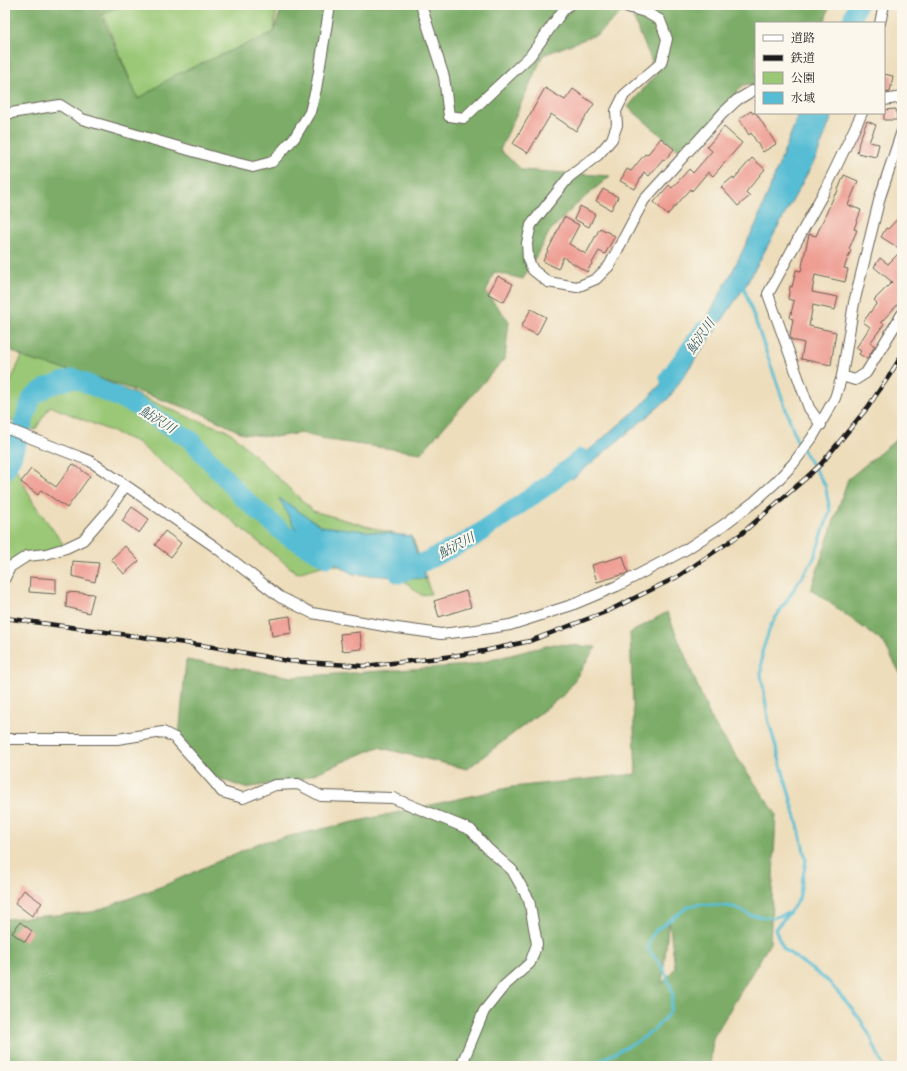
<svg xmlns="http://www.w3.org/2000/svg" width="907" height="1071" font-family="'Old Standard TT','Noto Serif JP',serif">
<style>
.green{fill:#9ac876;stroke:#5b7249}
.forest{fill:#7bac67;stroke:#4c6442;fill-rule:evenodd}
.water{fill:#56bdd4;stroke:#396c78}
.lines{fill:none;stroke-linecap:round;stroke-linejoin:round}
.stream{stroke:#56bdd4;stroke-width:3}
.river{stroke:#56bdd4;stroke-width:19}
.building{fill:#ee9b91}
.minor-casing{stroke:#656054;stroke-width:12}
.minor{stroke:#fff;stroke-width:10}
.rail-casing{stroke:#1c1c1c;stroke-width:4.5}
.rail{stroke:#fbf7ec;stroke-width:3;stroke-dasharray:9;stroke-linecap:butt}
.labels{text-anchor:middle;stroke-width:4;stroke-linejoin:round;paint-order:stroke}
.water-label{font-size:13px;font-style:italic;fill:#335c66;stroke:#fbf7ec}
</style>
<rect width="100%" height="100%" fill="#fbf7ec"/>
<filter id="ink" filterUnits="userSpaceOnUse"><feTurbulence type="fractalNoise" baseFrequency=".025" numOctaves="2"/><feDisplacementMap in="SourceGraphic" scale="8" xChannelSelector="R" yChannelSelector="G"/><feConvolveMatrix kernelMatrix="1 2 1 2 8 2 1 2 1" color-interpolation-filters="sRGB"/></filter>
<filter id="wash" filterUnits="userSpaceOnUse"><feTurbulence type="fractalNoise" baseFrequency=".012" numOctaves="4" result="noise"/><feDisplacementMap in="SourceGraphic" scale="16" xChannelSelector="R" yChannelSelector="G"/><feGaussianBlur stdDeviation="0.9" result="paint"/><feColorMatrix in="noise" values="0 0 0 0 0 0 0 0 0 0 0 0 0 0 0 0 0 1.4 0 .05"/><feComposite in="paint" operator="in"/></filter>
<g filter="url(#wash)">
<rect width="100%" height="100%" fill="#edddbb"/>
<g class="green">
<path d="M120,5H277L274,32L138,99L103,14Z"/>
<path d="M22,356L96,377L191,418L229,431L313,511L413,539L431,594L421,595L402,579L329,564L297,573L210,503L137,442L50,406L35,430L5,418V394Z"/>
<path d="M5,447L33,502L66,548L10,567L5,580Z"/>
</g>
<g class="forest">
<path d="M5,5H97L138,99L175,75L274,32L282,5H830L824,23H756V84L743,85L684,155L628,107L657,73L628,6L598,34L543,55L500,150L522,170L610,176L578,203L550,231L523,279L494,272L486,293L509,321L505,358L421,453L328,440L301,433L275,437L244,434L201,413L101,379L27,359L5,347Z"/>
<path d="M99,5H122L103,14Z"/>
<path d="M902,435V677L884,643L811,589L848,479Z"/>
<path d="M667,612L712,721L776,814L770,943L713,1038L710,1066H5V916L7,919L93,912L165,885L259,843L512,787L636,774L630,633ZM669,919L675,968L662,984Z"/>
<path d="M554,644L596,647L566,693L467,769L378,747L302,779L245,788L209,775L179,737L186,660L293,677L471,665Z"/>
</g>
<g class="water">
<path d="M799,113H833L817,156L746,285L668,399L572,479L561,474L641,406L687,355L733,270L756,224Z"/>
<path d="M279,498L321,526L411,536L426,579L353,574L304,545Z"/>
</g>
<g class="lines">
<g class="stream">
<path d="M743,285L797,441L825,485L830,511L814,558L771,625L762,652L761,674L768,719L798,825L806,860L799,899L789,913L775,929L779,939L784,949L829,982L849,1005L860,1019L869,1034L883,1066"/>
<path d="M589,1066L638,1041L654,1030L670,1012L673,993L664,969L648,949L650,939L656,930L688,907L699,904L734,907L750,915L772,918L789,913"/>
</g>
<g class="river">
<path d="M851,23L857,5"/>
<path d="M669,378L704,330"/>
<path d="M5,470L12,457L32,397L47,387L74,378L135,405L191,440L241,496L287,536L327,558"/>
<path d="M399,574L471,539L548,485L581,458"/>
</g>
</g>
<g id="blocks">
<g class="building">
<path d="M884,74L893,76L890,92L884,93Z"/>
<path d="M545,88L565,100L573,89L594,104L576,131L551,114L528,153L513,144Z"/>
<path d="M896,109L897,120H884V110Z"/>
<path d="M751,111L752,113H756L776,144L763,152L751,133L749,135L739,119Z"/>
<path d="M867,121L876,125L869,142L879,144L876,157L857,153L859,142Z"/>
<path d="M724,127L742,143L713,176L708,172L692,191L691,189L667,215L654,202L669,185L672,188L689,169L693,173L712,151L707,147Z"/>
<path d="M661,138L674,149L665,160L663,159L649,176L644,172L635,189L620,181L627,169L631,171L645,154L647,155Z"/>
<path d="M752,158L765,169L746,192L750,196L738,206L721,187L733,177L734,179Z"/>
<path d="M844,175L858,181L848,205L861,210L854,229L857,230L849,249L851,250L844,268L848,269L845,282L815,275L812,292L838,297L835,310L813,305L809,326L836,332L831,365L801,359L804,343L792,340L790,336L793,319L790,318L794,301L788,299L790,286L792,287L796,270L801,271L809,234L816,236L835,194L836,195Z"/>
<path d="M603,189L618,197L611,210L596,201Z"/>
<path d="M580,206L595,214L589,227L574,219Z"/>
<path d="M902,214V250L881,237L886,228L888,229Z"/>
<path d="M564,217L579,225L569,244L586,254L600,228L615,236L605,254L599,251L587,272L563,257L558,269L543,261Z"/>
<path d="M902,250V300L881,322L884,324L870,343L875,346L867,359L859,354L861,351L856,348L870,327L863,322L877,303L874,300L892,282L874,267L880,258L888,264Z"/>
<path d="M498,276L513,284L504,302L488,294Z"/>
<path d="M531,309L546,317L537,335L521,327Z"/>
<path d="M73,464L90,476L67,508L41,490L38,495L21,482L31,469L56,487Z"/>
<path d="M132,507L149,519L139,533L122,521Z"/>
<path d="M165,531L181,543L171,557L155,545Z"/>
<path d="M125,546L139,561L124,574L111,559Z"/>
<path d="M623,556L628,573L597,582L592,565Z"/>
<path d="M73,561L99,563L95,582L72,576Z"/>
<path d="M30,577L56,579V594L29,592Z"/>
<path d="M466,591L471,607L439,617L434,601Z"/>
<path d="M67,592L94,594L89,613L66,607Z"/>
<path d="M290,616L292,633L272,636L270,619Z"/>
<path d="M360,632L362,649L342,651L340,634Z"/>
<path d="M24,890L42,903L32,916L15,903Z"/>
<path d="M20,922L32,931L25,942L12,933Z"/>
</g>
</g>
</g>
<g filter="url(#ink)">
<use href="#blocks" fill-opacity="0" stroke="#656054" stroke-width="1"/>
<g class="lines">
<defs>
<g id="minor">
<path d="M421,5L444,77L449,116L464,118L530,56L564,9L569,5"/>
<path d="M621,5L645,12L660,20L667,39L661,63L624,95L616,111L617,125L612,139L598,155L569,177L531,225L527,243L528,260L533,270L548,282L577,287L596,279L609,266L644,200L723,113L737,100L754,90H756"/>
<path d="M880,23L884,5"/>
<path d="M884,100L902,97"/>
<path d="M5,114L60,105L82,119L220,159L253,167L272,162L295,137L310,112L316,89L330,5"/>
<path d="M842,376L855,380L866,373L902,314"/>
<path d="M821,425L809,408L768,294L825,190L862,113"/>
<path d="M5,428L90,461L214,546L280,597L312,613L390,627L441,634L476,630L510,625L572,605L617,586L685,550L722,526L754,502L775,483L793,464L812,438L835,398L842,376L854,303L880,197L902,131"/>
<path d="M5,578L10,567L27,556L46,554L66,548L83,540L109,510L125,486"/>
<path d="M5,739H117L163,732L175,738L215,783L222,792L243,798L275,785L298,784L321,796L393,798L471,830L488,849L512,870L529,900L537,944L530,963L504,986L484,1011L461,1066"/>
</g>
</defs>
<use href="#minor" class="minor-casing"/>
<use href="#minor" class="minor"/>
<defs>
<path id="rail" d="M5,618L214,647L288,661L364,666L439,658L484,651L530,641L608,611L677,577L741,534L806,478L821,464L868,407L889,376L902,355"/>
</defs>
<use href="#rail" class="rail-casing"/>
<use href="#rail" class="rail"/>
</g>
</g>
<g class="labels">
<g class="water-label">
<text transform="translate(700 336) rotate(-55)" y="5">鮎沢川</text>
<text transform="translate(158 419) rotate(32)" y="5">鮎沢川</text>
<text transform="translate(456 545) rotate(-28)" y="5">鮎沢川</text>
</g>
</g>
<rect width="907" height="1071" fill="none" stroke="#fbf7ec" stroke-width="20"/>
<rect x="755" y="22" width="130" height="92" fill="#fbf7ec" stroke="#a29f99"/>
<rect x="763" y="35" width="20" height="6" fill="#ffffff" stroke="#a29f99"/>
<text x="791" y="42" font-size="12" fill="#1c1c1c">道路</text>
<rect x="763" y="55" width="20" height="6" fill="#1c1c1c" stroke="#a29f99"/>
<text x="791" y="62" font-size="12" fill="#1c1c1c">鉄道</text>
<rect x="763" y="72" width="20" height="12" fill="#9ac876" stroke="#a29f99"/>
<text x="791" y="82" font-size="12" fill="#1c1c1c">公園</text>
<rect x="763" y="92" width="20" height="12" fill="#56bdd4" stroke="#a29f99"/>
<text x="791" y="102" font-size="12" fill="#1c1c1c">水域</text>
</svg>
